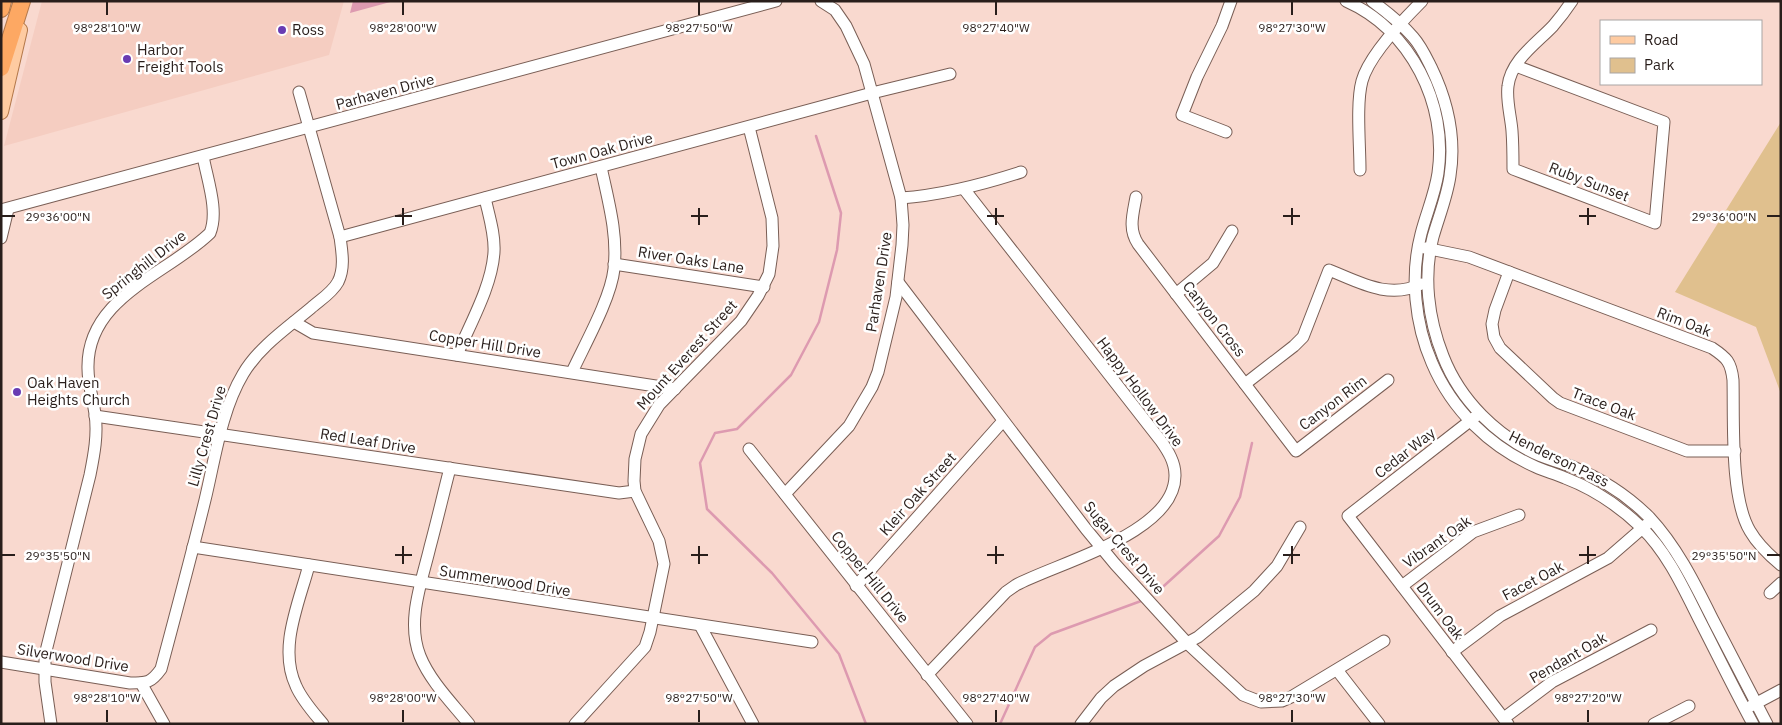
<svg xmlns="http://www.w3.org/2000/svg" width="1782" height="725" font-family="'IBM Plex Sans',sans-serif">
<style>
.built{fill:#f5cdc1}
.green{fill:#e0c08e}
.water{fill:#dd9ab0}
.lines{fill:none;stroke-linecap:round;stroke-linejoin:round}
.stream{stroke:#dd9ab0;stroke-width:2.5}
.minor-casing{stroke:#795e55;stroke-width:13}
.major-casing{stroke:#b3784a;stroke-width:16}
.highway-casing{stroke:#b3784a;stroke-width:18}
.minor{stroke:#fff;stroke-width:11}
.major{stroke:#fecba1;stroke-width:14}
.highway{stroke:#fda863;stroke-width:16}
.ticks{fill:none;stroke:#291e1b;stroke-width:2}
.poi-dot{fill:#693cb3;stroke:#fff;stroke-width:2}
.labels{text-anchor:middle;stroke-width:5;stroke-linejoin:round;paint-order:stroke}
.poi-label{font-size:15px;fill:#291e1b;stroke:#fff;text-anchor:start}
.street-label{font-size:15px;fill:#291e1b;stroke:#fff}
.ticks-label{font-size:12px;text-anchor:middle;fill:#291e1b;stroke:#fff;stroke-width:5;stroke-linejoin:round;paint-order:stroke}
</style>
<rect width="100%" height="100%" fill="#f9d9cf"/>
<path class="built" d="M42,1H344L329,55L4,146Z"/>
<path class="green" d="M1781,122V394L1756,327L1675,292Z"/>
<path class="water" d="M353,1H394L350,13Z"/>
<g class="lines">
<g class="stream">
<path d="M816,136L841,213L837,250L819,322L791,375L737,429L715,433L700,463L707,509L772,573L839,654L866,724"/>
<path d="M1155,594L1219,536L1240,497L1252,443"/>
<path d="M1000,724L1035,647L1051,634L1141,601"/>
</g>
<defs>
<g id="minor">
<path d="M1346,1C1411,30 1448,104 1438,173C1435,194 1426,214 1421,234C1410,276 1415,324 1432,363C1452,410 1490,447 1536,467C1545,471 1556,474 1565,478C1594,489 1619,506 1641,527C1667,552 1683,587 1699,619C1717,654 1734,689 1753,724"/>
<path d="M1372,1C1387,12 1401,23 1413,37C1421,46 1426,57 1431,67C1448,102 1456,138 1450,176C1447,197 1439,216 1433,237C1423,276 1428,318 1443,356C1460,400 1497,437 1541,456C1551,460 1561,463 1571,466C1600,478 1627,495 1649,517C1677,547 1695,584 1713,620C1731,654 1749,689 1767,724"/>
<path d="M1516,66L1664,122L1655,223L1513,169C1513,157 1513,144 1512,131C1511,117 1506,100 1508,86C1511,60 1537,43 1553,26C1560,18 1566,10 1572,1"/>
<path d="M1226,132L1182,115L1197,77L1222,26L1231,1"/>
<path d="M1360,170C1360,145 1356,103 1362,81C1369,55 1403,20 1422,1"/>
<path d="M1136,197C1133,214 1128,229 1138,244L1296,451L1388,380"/>
<path d="M901,198C943,195 981,185 1021,172"/>
<path d="M1,210L776,1"/>
<path d="M340,237L872,93L950,74"/>
<path d="M1,238L8,209"/>
<path d="M1425,248L1469,257L1712,348C1727,358 1731,362 1733,380C1734,420 1730,498 1750,531C1758,545 1769,555 1781,565"/>
<path d="M614,264L764,287"/>
<path d="M1509,272L1495,310L1492,324L1494,337L1500,348L1553,398L1560,403L1687,451H1735"/>
<path d="M898,282L1086,529L1115,564L1188,644L1243,695L1261,702L1282,701L1291,697L1384,641"/>
<path d="M1176,294L1213,263L1232,231"/>
<path d="M294,322L313,333L675,389"/>
<path d="M457,355C470,324 492,286 494,252C495,234 489,216 485,198"/>
<path d="M572,372C585,344 611,298 614,269C618,234 608,200 601,167"/>
<path d="M1245,384L1294,346L1303,337L1329,270C1359,282 1389,300 1421,284"/>
<path d="M95,416L619,493L635,491"/>
<path d="M1475,417L1348,516L1508,724"/>
<path d="M749,449L967,724"/>
<path d="M450,468C443,495 437,521 430,547C422,581 406,621 420,656C430,681 452,703 469,724"/>
<path d="M785,494L849,426L872,387L878,372L896,297L902,245L903,225L901,198L864,64L846,26L835,10L821,1"/>
<path d="M193,547L812,642"/>
<path d="M309,565C299,603 278,648 296,686C302,700 313,712 323,724"/>
<path d="M856,586L1003,421"/>
<path d="M1402,586L1473,532L1519,515"/>
<path d="M1770,593L1781,583"/>
<path d="M701,627L753,724"/>
<path d="M1452,652L1500,616L1608,558L1646,525"/>
<path d="M1,662L130,683C147,683 151,683 161,669C176,613 191,557 205,500C215,459 221,411 243,374C259,347 287,328 311,308C320,300 332,293 338,282C345,268 342,252 340,237L299,92"/>
<path d="M1337,670L1379,724"/>
<path d="M927,675L1006,592L1016,585C1057,563 1176,533 1175,475C1175,462 1168,451 1161,441L964,189"/>
<path d="M141,683L164,724"/>
<path d="M1751,706L1781,690"/>
<path d="M1504,718L1552,682L1651,630"/>
<path d="M51,724L45,682V655L90,475C94,455 98,434 95,414C93,399 88,384 88,369C86,297 168,274 210,233C219,211 207,179 203,156"/>
<path d="M575,724L645,647L650,632L664,564L659,541L635,491L634,481L635,459L641,434L659,405L741,321L758,296L769,274L773,246L772,218L749,127"/>
<path d="M1081,724L1101,698L1114,686L1144,666L1198,637L1254,591L1277,566L1300,527"/>
<path d="M1654,724L1689,706"/>
</g>
<path id="major" d="M1,112L20,30"/>
<g id="highway">
<path d="M1,9L3,1"/>
<path d="M1,68L22,1"/>
</g>
</defs>
<use href="#minor" class="minor-casing"/>
<use href="#major" class="major-casing"/>
<use href="#highway" class="highway-casing"/>
<use href="#minor" class="minor"/>
<use href="#major" class="major"/>
<use href="#highway" class="highway"/>
</g>
<path class="ticks" d="M107,2V15M403,2V15M699,2V15M996,2V15M1292,2V15M403,208V225M699,208V225M996,208V225M1292,208V225M1588,208V225M2,216H15M395,216H412M691,216H708M987,216H1004M1283,216H1300M1579,216H1596M1767,216H1780M403,546V564M699,546V564M996,546V564M1292,546V564M1588,546V564M2,555H15M395,555H412M691,555H708M987,555H1004M1283,555H1300M1579,555H1596M1767,555H1780M107,710V722M403,710V722M699,710V722M996,710V722M1292,710V722M1588,710V722"/>
<g class="poi-dot">
<circle cx="282" cy="30" r="5"/>
<circle cx="127" cy="59" r="5"/>
<circle cx="17" cy="392" r="5"/>
</g>
<g class="labels">
<g class="poi-label">
<text x="292" y="35">Ross</text>
<text x="137" y="55">Harbor<tspan x="137" dy="17">Freight Tools</tspan></text>
<text x="27" y="388">Oak Haven<tspan x="27" dy="17">Heights Church</tspan></text>
</g>
<g class="street-label">
<text transform="translate(385 92) rotate(-15)" y="5">Parhaven Drive</text>
<text transform="translate(602 151) rotate(-15)" y="5">Town Oak Drive</text>
<text transform="translate(1589 182) rotate(21)" y="5">Ruby Sunset</text>
<text transform="translate(691 260) rotate(9)" y="5">River Oaks Lane</text>
<text transform="translate(144 265) rotate(-38)" y="5">Springhill Drive</text>
<text transform="translate(879 282) rotate(-81)" y="5">Parhaven Drive</text>
<text transform="translate(1214 319) rotate(52)" y="5">Canyon Cross</text>
<text transform="translate(1684 322) rotate(21)" y="5">Rim Oak</text>
<text transform="translate(485 344) rotate(9)" y="5">Copper Hill Drive</text>
<text transform="translate(687 355) rotate(-48)" y="5">Mount Everest Street</text>
<text transform="translate(1140 392) rotate(53)" y="5">Happy Hollow Drive</text>
<text transform="translate(1333 403) rotate(-37)" y="5">Canyon Rim</text>
<text transform="translate(1604 404) rotate(21)" y="5">Trace Oak</text>
<text transform="translate(207 436) rotate(-74)" y="5">Lilly Crest Drive</text>
<text transform="translate(368 441) rotate(9)" y="5">Red Leaf Drive</text>
<text transform="translate(1405 453) rotate(-38)" y="5">Cedar Way</text>
<text transform="translate(1559 459) rotate(26)" y="5">Henderson Pass</text>
<text transform="translate(918 494) rotate(-48)" y="5">Kleir Oak Street</text>
<text transform="translate(1437 542) rotate(-35)" y="5">Vibrant Oak</text>
<text transform="translate(1124 548) rotate(50)" y="5">Sugar Crest Drive</text>
<text transform="translate(870 577) rotate(51)" y="5">Copper Hill Drive</text>
<text transform="translate(505 581) rotate(9)" y="5">Summerwood Drive</text>
<text transform="translate(1533 581) rotate(-28)" y="5">Facet Oak</text>
<text transform="translate(1440 611) rotate(53)" y="5">Drum Oak</text>
<text transform="translate(73 658) rotate(9)" y="5">Silverwood Drive</text>
<text transform="translate(1568 658) rotate(-30)" y="5">Pendant Oak</text>
</g>
</g>
<g class="ticks-label">
<text x="107" y="32">98°28'10"W</text>
<text x="403" y="32">98°28'00"W</text>
<text x="699" y="32">98°27'50"W</text>
<text x="996" y="32">98°27'40"W</text>
<text x="1292" y="32">98°27'30"W</text>
<text x="58" y="221">29°36'00"N</text>
<text x="1724" y="221">29°36'00"N</text>
<text x="58" y="560">29°35'50"N</text>
<text x="1724" y="560">29°35'50"N</text>
<text x="107" y="702">98°28'10"W</text>
<text x="403" y="702">98°28'00"W</text>
<text x="699" y="702">98°27'50"W</text>
<text x="996" y="702">98°27'40"W</text>
<text x="1292" y="702">98°27'30"W</text>
<text x="1588" y="702">98°27'20"W</text>
</g>
<rect width="1782" height="725" fill="none" stroke="#291e1b" stroke-width="5"/>
<rect x="1600" y="20" width="162" height="65" fill="#ffffff" stroke="#a9a5a4"/>
<rect x="1610" y="36" width="25" height="8" fill="#fecba1" stroke="#a9a5a4"/>
<text x="1644" y="45" font-size="15" fill="#291e1b">Road</text>
<rect x="1610" y="58" width="25" height="15" fill="#e0c08e" stroke="#a9a5a4"/>
<text x="1644" y="70" font-size="15" fill="#291e1b">Park</text>
</svg>
